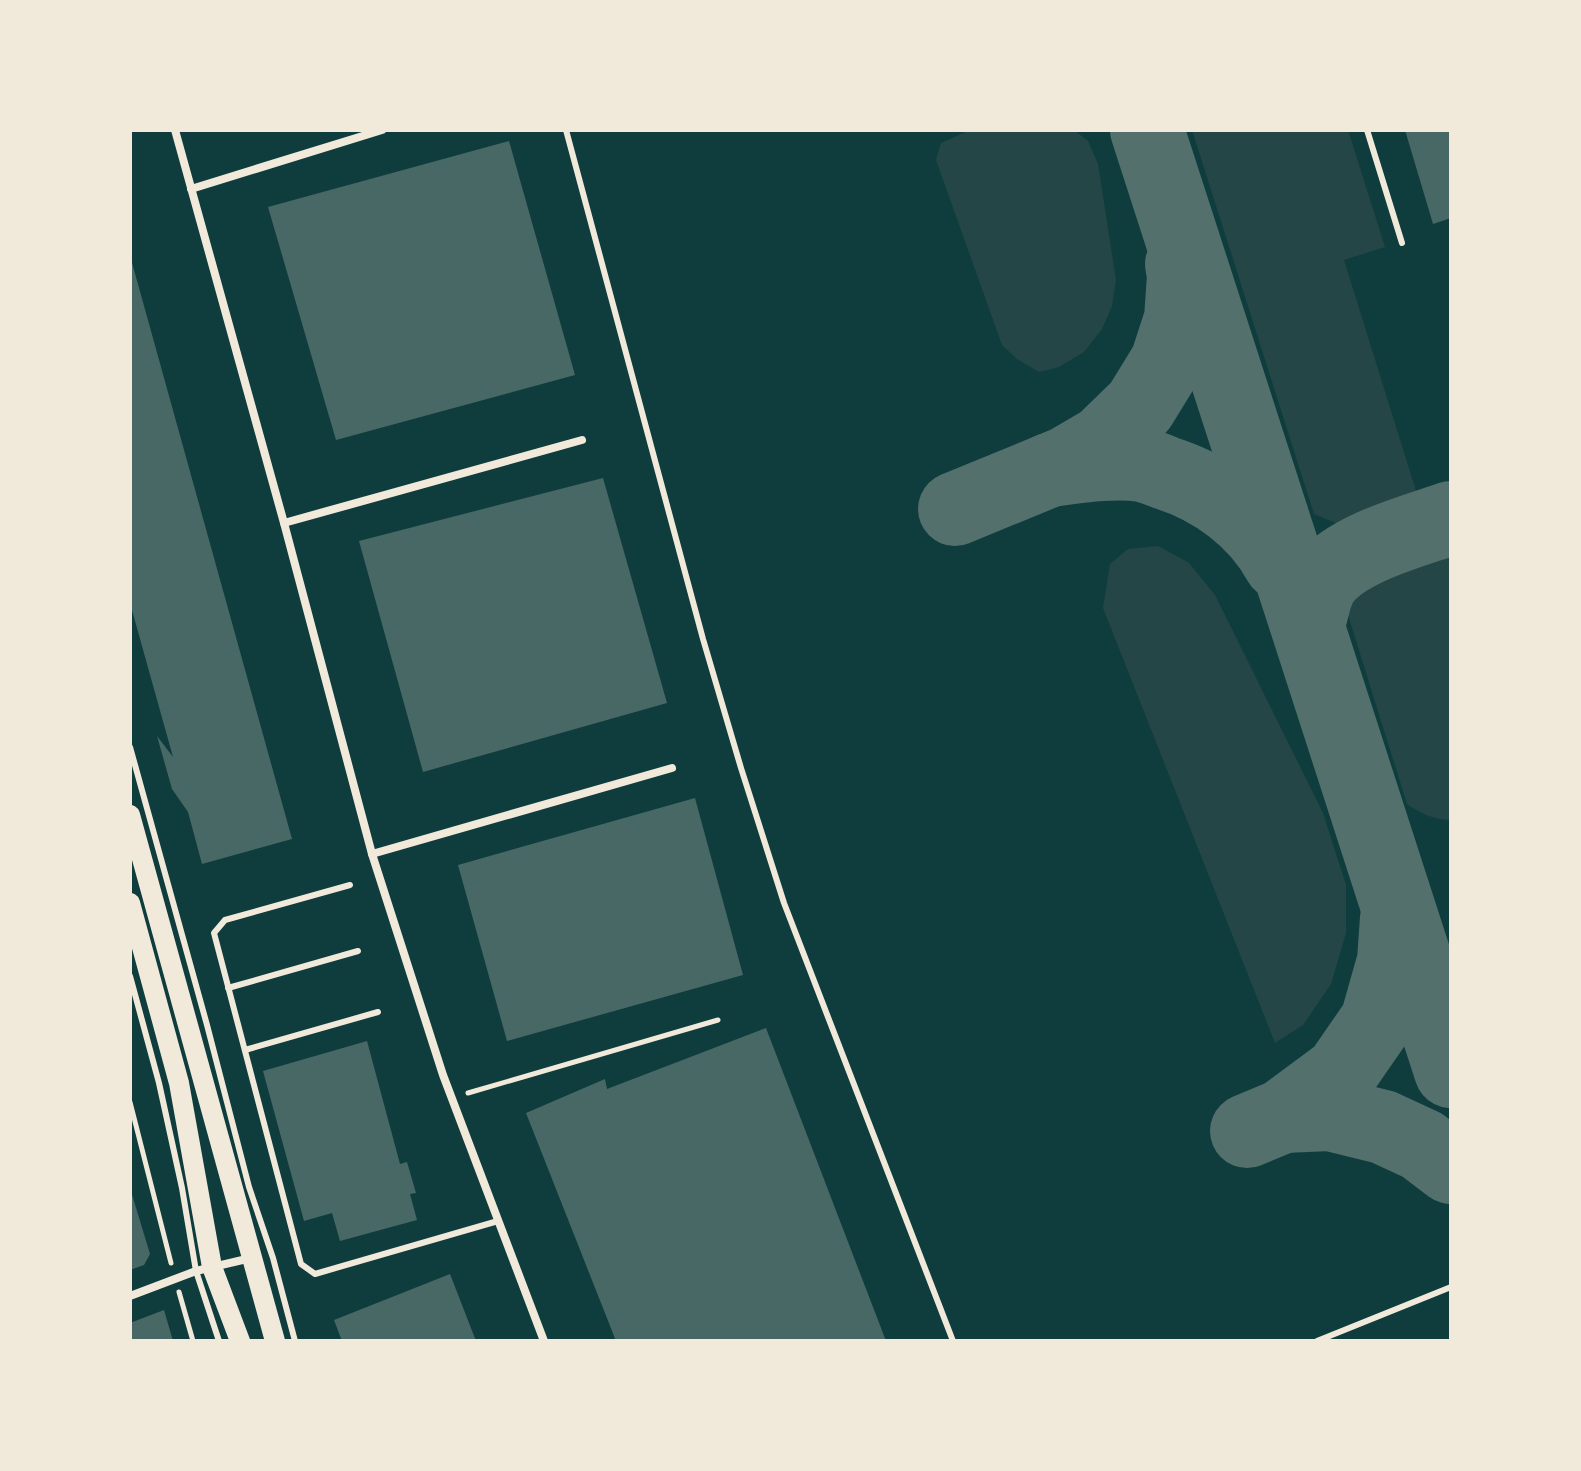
<svg xmlns="http://www.w3.org/2000/svg" width="1581" height="1471" font-family="'Noto Sans',sans-serif">
<style>
.green{fill:#244646}
.lines{fill:none;stroke-linecap:round;stroke-linejoin:round}
.taxiway{stroke:#53706d;stroke-width:74}
.building{fill:#486865}
.path{stroke:#f1e9da;stroke-width:5}
.service{stroke:#f1e9da;stroke-width:6}
.minor{stroke:#f1e9da;stroke-width:8}
.primary{stroke:#f1e9da;stroke-width:20}
</style>
<rect width="100%" height="100%" fill="#0f3d3e"/>
<g class="green">
<path d="M970,130H1074L1088,141L1098,164L1116,280L1112,306L1102,329L1084,352L1059,367L1039,372L1017,359L1002,345L936,160L941,143Z"/>
<path d="M1192,130H1348L1385,247L1344,260L1422,510L1375,527L1340,525L1314,514Z"/>
<path d="M1451,536V820C1434,820 1420,813 1407,804L1343,599L1379,566L1412,550Z"/>
<path d="M1158,546L1189,563L1215,595L1323,813L1346,885V933L1331,984L1303,1025L1275,1043L1103,608L1110,564L1128,549Z"/>
</g>
<g class="lines">
<g class="taxiway">
<path d="M1147,130L1451,1071"/>
<path d="M1050,470C1081,466 1112,461 1143,465C1151,467 1159,470 1166,473C1213,488 1256,519 1280,563"/>
<path d="M955,509L1067,463L1103,442L1140,406L1167,362L1181,319L1184,276L1182,264"/>
<path d="M1308,626C1312,611 1315,590 1325,578C1351,547 1414,531 1451,518"/>
<path d="M1283,1116L1330,1114L1383,1127L1422,1145L1451,1167"/>
<path d="M1247,1131L1283,1116L1341,1073L1377,1021L1394,961L1397,918"/>
</g>
</g>
<g class="building">
<path d="M1405,130H1451V218L1433,224Z"/>
<path d="M509,141L575,375L336,440L268,207Z"/>
<path d="M131,259L292,839L202,864L188,812L172,789L157,736L173,757L130,603Z"/>
<path d="M603,478L667,703L423,772L359,541Z"/>
<path d="M695,798L743,975L507,1041L458,865Z"/>
<path d="M766,1028L886,1341H616L526,1113L605,1079L607,1089Z"/>
<path d="M367,1041L400,1164L407,1162L416,1193L410,1194L417,1220L340,1241L332,1213L304,1221L263,1071Z"/>
<path d="M130,1188L150,1254L144,1265L130,1270Z"/>
<path d="M450,1274L476,1341H342L334,1320Z"/>
<path d="M164,1310L173,1341H130V1323Z"/>
</g>
<g class="lines">
<g class="path">
<path d="M468,1093L718,1020"/>
<path d="M130,1102L171,1263"/>
<path d="M179,1292L193,1341"/>
</g>
<g class="service">
<path d="M566,130L703,639L741,768L784,903L953,1341"/>
<path d="M1367,130L1402,243"/>
<path d="M130,747L207,1025L249,1187L273,1258L295,1341"/>
<path d="M350,885L225,920L214,933L301,1264L315,1274L498,1221"/>
<path d="M130,976L159,1083L182,1188L196,1271L219,1341"/>
<path d="M228,988L358,951"/>
<path d="M245,1050L378,1012"/>
<path d="M1317,1341L1451,1287"/>
</g>
<g class="minor">
<path d="M175,130L284,523L372,854L443,1075L544,1341"/>
<path d="M191,189L382,130"/>
<path d="M284,523L582,440"/>
<path d="M372,854L672,768"/>
<path d="M130,1296L196,1271L251,1258"/>
</g>
<g class="primary">
<path d="M130,815L275,1341"/>
<path d="M130,903L179,1083L212,1267L240,1341"/>
</g>
</g>
<rect width="1581" height="1471" fill="none" stroke="#f1e9da" stroke-width="264"/>
</svg>
